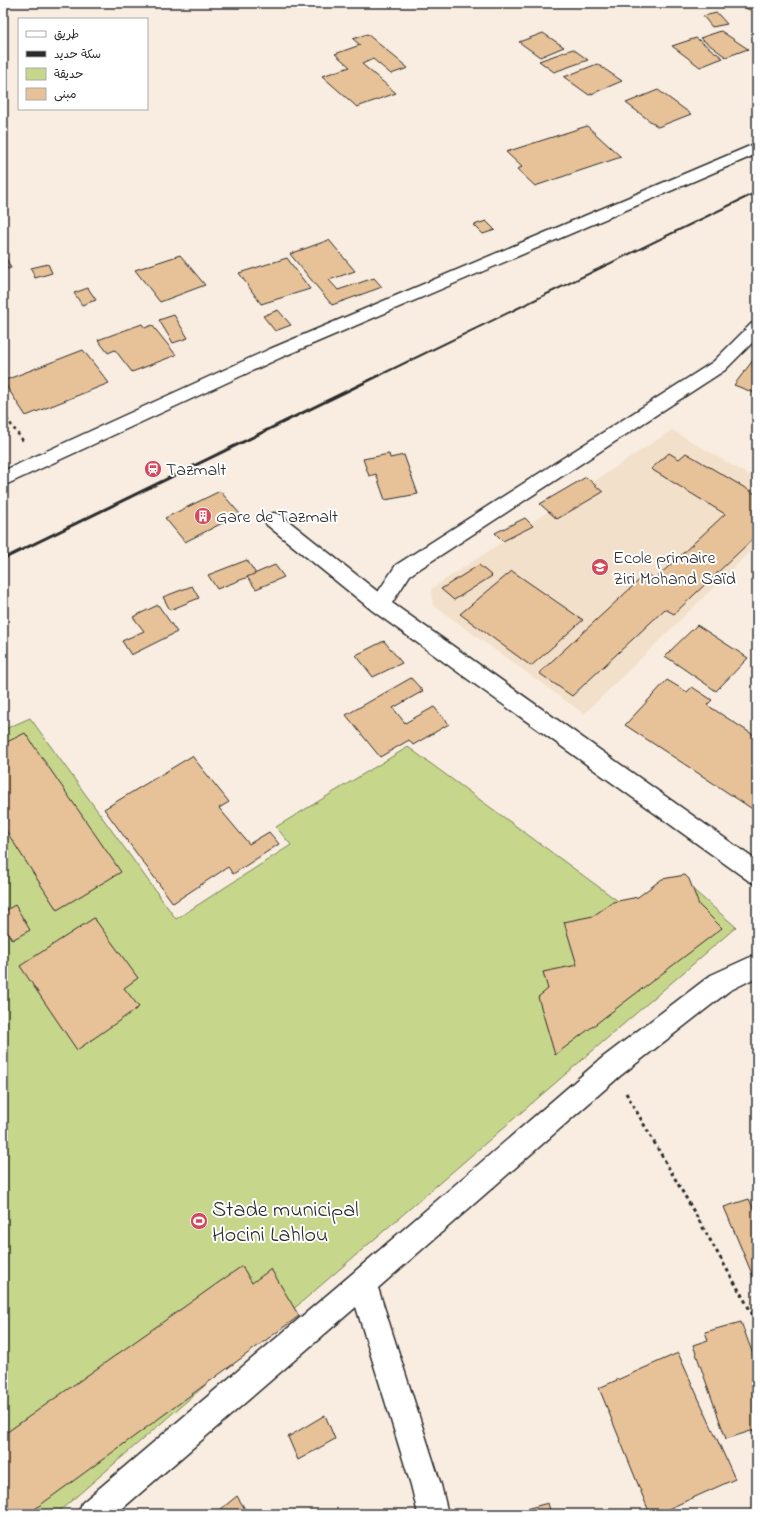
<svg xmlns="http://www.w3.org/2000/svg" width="760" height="1517" font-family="'Indie Flower','Playpen Sans Arabic',sans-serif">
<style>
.built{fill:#f3e0ca}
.green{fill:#c6d78b;stroke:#78815b}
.building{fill:#e7c298;stroke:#2b2b2b}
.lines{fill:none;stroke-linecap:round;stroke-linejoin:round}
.street-casing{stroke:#2b2b2b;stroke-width:3}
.path-far1{stroke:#2b2b2b;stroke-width:2.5;stroke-dasharray:3 3;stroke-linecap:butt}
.path{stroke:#2b2b2b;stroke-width:3;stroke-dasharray:3.5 3.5;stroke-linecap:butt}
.street{fill:#fff;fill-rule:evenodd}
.rail-far1{stroke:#2b2b2b;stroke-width:2}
.rail{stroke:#2b2b2b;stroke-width:3}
.labels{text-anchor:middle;stroke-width:4;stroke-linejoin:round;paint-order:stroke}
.poi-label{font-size:18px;fill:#2b2b2b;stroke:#fff;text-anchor:start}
.near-poi-label{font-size:22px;fill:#2b2b2b;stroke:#fff;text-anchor:start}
</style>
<rect width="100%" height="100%" fill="#f8ede0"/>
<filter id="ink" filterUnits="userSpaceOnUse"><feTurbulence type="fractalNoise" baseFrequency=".025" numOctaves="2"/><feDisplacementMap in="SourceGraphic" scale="8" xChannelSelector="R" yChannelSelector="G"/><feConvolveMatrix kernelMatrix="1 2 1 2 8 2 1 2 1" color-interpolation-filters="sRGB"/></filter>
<g filter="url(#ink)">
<path class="built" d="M672,430L757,480V545L584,714L433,605L431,589Z"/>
<path class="green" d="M30,718L176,919L291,845L276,827L408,747L633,912L690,887L736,927L56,1514H3V730Z"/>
<g class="building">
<path d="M739,3H754L757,7L749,10Z"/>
<path d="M717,13L727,24L712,27L703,16Z"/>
<path d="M721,31L748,49L726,57L700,38Z"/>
<path d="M543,33L564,47L540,57L519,42Z"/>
<path d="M367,34L408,68L391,74L373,59L362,64L396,93L357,107L322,76L350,67L335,54L360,45L353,39Z"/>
<path d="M696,38L723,58L700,67L672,46Z"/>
<path d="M573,49L588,60L554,72L539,61Z"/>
<path d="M597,64L622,81L589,95L564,77Z"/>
<path d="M658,90L691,114L658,127L626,103Z"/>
<path d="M587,126L621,157L535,186L517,169L522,167L506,152Z"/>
<path d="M486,221L495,230L483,234L474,225Z"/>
<path d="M329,240L355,271L329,280L338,290L374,278L382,287L332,305L290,254Z"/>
<path d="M3,252L11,268L3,270Z"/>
<path d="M180,255L205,285L160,302L135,270Z"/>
<path d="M287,258L310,289L261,304L239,273Z"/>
<path d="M48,264L52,273L35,278L31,268Z"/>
<path d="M88,288L96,300L82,305L74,293Z"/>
<path d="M278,310L291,325L275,331L263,316Z"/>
<path d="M174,315L188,338L173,343L159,320Z"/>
<path d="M142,324L145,328L152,325L176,355L132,372L115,350L108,353L98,340Z"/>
<path d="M83,350L109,383L26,416L3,381Z"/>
<path d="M757,355V394L734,385Z"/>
<path d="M669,453L679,459L686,453L757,495V535L674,614L665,609L572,696L539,673L647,573L655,579L725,514L651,469Z"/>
<path d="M389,454L390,458L404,455L418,494L385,500L376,474L369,476L363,459Z"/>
<path d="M586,477L603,492L557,519L540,504Z"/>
<path d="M220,491L240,514L185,542L165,518Z"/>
<path d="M525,518L533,526L503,541L495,533Z"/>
<path d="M247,560L256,574L217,589L208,575Z"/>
<path d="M275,565L284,577L256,589L247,577Z"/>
<path d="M479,565L492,576L454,600L441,589Z"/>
<path d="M512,571L583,620L531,666L460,614Z"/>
<path d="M192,586L199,598L170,610L163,597Z"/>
<path d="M158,605L177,632L131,655L122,641L144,631L133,617Z"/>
<path d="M697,625L748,658L716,691L665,656Z"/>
<path d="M384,641L402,663L373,677L356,655Z"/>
<path d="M411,678L423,691L393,708L405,723L434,707L449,724L413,745L409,740L380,757L346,715Z"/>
<path d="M667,680L687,692L692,687L712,700L707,705L755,736L757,734V812L625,725Z"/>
<path d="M25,733L121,872L57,910L3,826V744Z"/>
<path d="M192,756L229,802L219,808L249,844L269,832L279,844L233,874L228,867L173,903L104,809Z"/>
<path d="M685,875L689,879L699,905L722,928L555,1055L538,997L548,989L543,972L577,965L564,922L593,916L613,902L638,897L662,879Z"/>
<path d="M15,905L30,930L12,940L3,924V912Z"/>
<path d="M94,918L138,978L124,988L139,1007L77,1050L20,966Z"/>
<path d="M749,1199L757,1216V1286L724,1207Z"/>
<path d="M242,1266L252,1283L271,1269L299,1316L28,1514H3V1435Z"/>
<path d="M741,1322L757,1365V1429L726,1439L693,1345L708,1340L705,1332Z"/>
<path d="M678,1353L735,1479L657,1514H650L599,1388Z"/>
<path d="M325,1415L335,1439L298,1460L288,1437Z"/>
<path d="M237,1496L248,1514H215Z"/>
<path d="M548,1503L551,1514H507Z"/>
</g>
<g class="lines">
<defs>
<g id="street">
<path d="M757,143V154L282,357L3,486V471L270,349Z"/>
<path d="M757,322V338L725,370L410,575L392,603L757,861V884L749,881L373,611L267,525L264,520L267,515L274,513L281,515L378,592L396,565L713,362L751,324Z"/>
<path d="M757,954V977L729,991L620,1076L378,1288L441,1485L448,1514H418L411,1485L356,1307L116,1514H78L82,1503L353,1273L602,1058L711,975Z"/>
</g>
</defs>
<use href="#street" class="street-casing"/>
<path class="path-far1" d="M3,414L24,442"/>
<path class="path" d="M626,1093L757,1322"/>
<use href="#street" class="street"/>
<path class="rail-far1" d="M378,376L757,192"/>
<path class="rail" d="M3,559L380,375"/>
</g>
</g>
<defs>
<symbol id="station-disc" viewBox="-11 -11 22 22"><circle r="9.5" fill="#d1495b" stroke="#fff"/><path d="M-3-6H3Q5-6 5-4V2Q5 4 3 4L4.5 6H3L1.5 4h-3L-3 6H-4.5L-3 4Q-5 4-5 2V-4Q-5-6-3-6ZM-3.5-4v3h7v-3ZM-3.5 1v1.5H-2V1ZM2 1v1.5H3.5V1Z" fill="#fff"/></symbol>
<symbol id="building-disc" viewBox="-11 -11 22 22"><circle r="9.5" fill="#d1495b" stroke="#fff"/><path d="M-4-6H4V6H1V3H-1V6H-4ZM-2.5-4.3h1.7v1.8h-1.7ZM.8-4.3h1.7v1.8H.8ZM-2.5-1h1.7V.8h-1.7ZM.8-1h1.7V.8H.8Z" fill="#fff"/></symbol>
<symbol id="school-disc" viewBox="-11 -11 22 22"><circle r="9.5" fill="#d1495b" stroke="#fff"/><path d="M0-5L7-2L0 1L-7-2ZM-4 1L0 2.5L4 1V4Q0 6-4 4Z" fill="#fff"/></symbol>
<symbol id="stadium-disc" viewBox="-11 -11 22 22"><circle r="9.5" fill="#d1495b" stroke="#fff"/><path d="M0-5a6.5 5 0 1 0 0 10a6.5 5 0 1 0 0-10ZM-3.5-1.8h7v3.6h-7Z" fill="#fff"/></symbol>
</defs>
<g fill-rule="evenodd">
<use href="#station-disc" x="143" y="459" width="20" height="20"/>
<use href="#building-disc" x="193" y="506" width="20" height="20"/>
<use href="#school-disc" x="590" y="557" width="20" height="20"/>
<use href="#stadium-disc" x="189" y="1211" width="20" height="20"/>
</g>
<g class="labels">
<g class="poi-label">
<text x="166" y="475">Tazmalt</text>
<text x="216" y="522">Gare de Tazmalt</text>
<text x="613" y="563">Ecole primaire<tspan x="613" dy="21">Ziri Mohand Saïd</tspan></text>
</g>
<g class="near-poi-label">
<text x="212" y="1216">Stade municipal<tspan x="212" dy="25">Hocini Lahlou</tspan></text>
</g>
</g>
<rect width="760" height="1517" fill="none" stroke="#fff" stroke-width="16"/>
<rect x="8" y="8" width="744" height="1501" fill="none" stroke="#2b2b2b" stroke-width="1.5" filter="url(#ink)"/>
<rect x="18" y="18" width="130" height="92" fill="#ffffff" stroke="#aaaaaa"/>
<rect x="26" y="31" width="20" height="6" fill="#ffffff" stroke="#aaaaaa"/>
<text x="54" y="38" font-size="12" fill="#2b2b2b">طريق</text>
<rect x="26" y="51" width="20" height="6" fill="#2b2b2b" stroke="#aaaaaa"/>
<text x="54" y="58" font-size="12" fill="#2b2b2b">سكة حديد</text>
<rect x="26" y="68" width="20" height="12" fill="#c6d78b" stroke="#aaaaaa"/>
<text x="54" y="78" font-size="12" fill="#2b2b2b">حديقة</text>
<rect x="26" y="88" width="20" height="12" fill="#e7c298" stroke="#aaaaaa"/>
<text x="54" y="98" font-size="12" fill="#2b2b2b">مبنى</text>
</svg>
